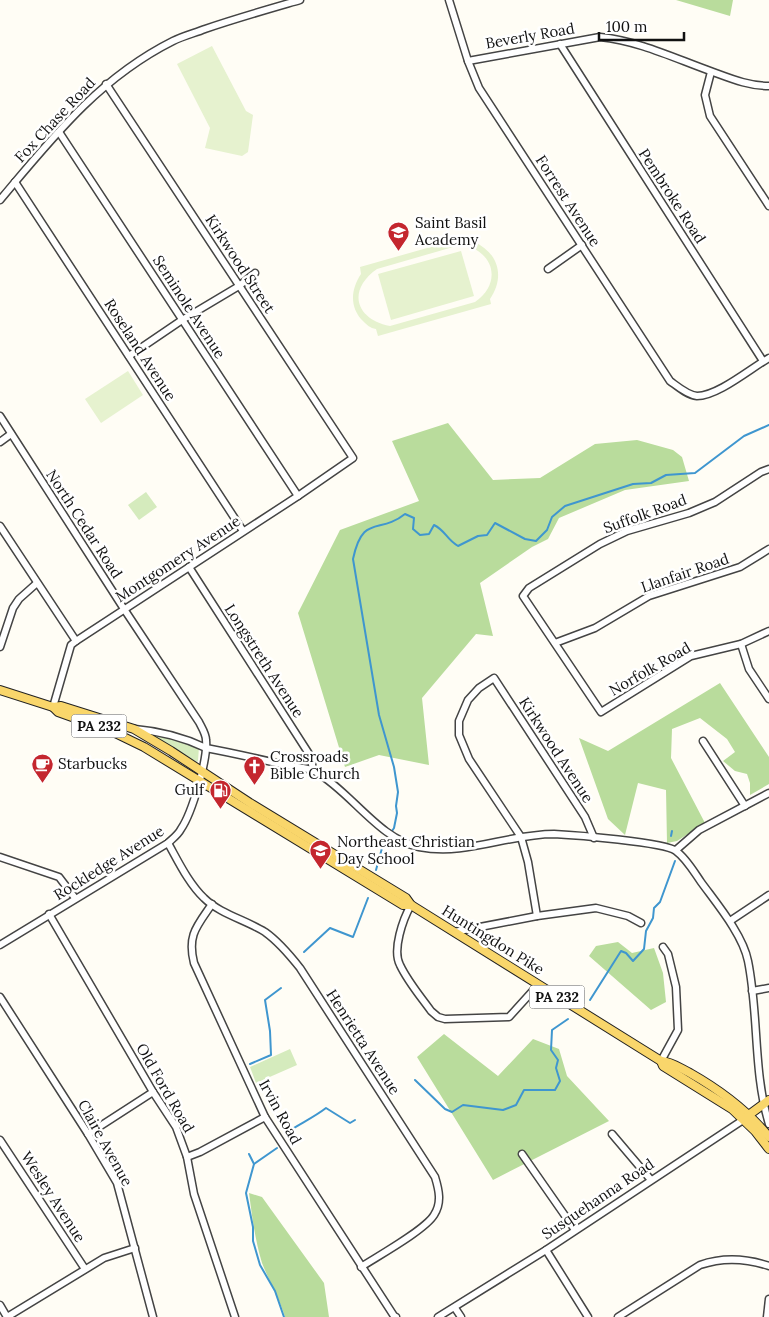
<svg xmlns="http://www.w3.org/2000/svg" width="769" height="1317" font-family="Lora,serif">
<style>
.green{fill:#d5ebbd}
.forest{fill:#b9dc9c}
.pitch{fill:#e6f2cf;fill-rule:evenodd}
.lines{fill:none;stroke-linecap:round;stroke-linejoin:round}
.stream{stroke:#3f96cf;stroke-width:2}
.minor-casing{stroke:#444;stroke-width:9}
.major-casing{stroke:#222;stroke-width:10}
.minor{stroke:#fff;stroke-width:6}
.major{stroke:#f9d66b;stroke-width:8}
.labels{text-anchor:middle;stroke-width:5;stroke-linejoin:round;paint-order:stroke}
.shield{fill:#fff;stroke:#585858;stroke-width:1}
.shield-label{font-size:14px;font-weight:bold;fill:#111}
.street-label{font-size:15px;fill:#111;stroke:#fff}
.poi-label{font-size:15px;fill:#111;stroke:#fff;text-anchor:start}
</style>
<rect width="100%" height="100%" fill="#fffdf5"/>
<g class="green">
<path d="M146,492L157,507L139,520L128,505Z"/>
<path d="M151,734L199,747L198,761L197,762Z"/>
<path d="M290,1049L297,1065L256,1083L250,1067Z"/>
</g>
<g class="forest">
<path d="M676,0H733L730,16Z"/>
<path d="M448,423L493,480L540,478L595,444L637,440L673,450L682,457L689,481L625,490L559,518L548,539L532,547L480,583L493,636L476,634L422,698L429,765L379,755L345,767L298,613L340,530L419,501L392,441Z"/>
<path d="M720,683L769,757V784L750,795V783L747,774L735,771L723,761L735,752L727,739L700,718L672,729L671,758L705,823L677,841L667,843L666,790L638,783L625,835L608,819L579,738L608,751Z"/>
<path d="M618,942L632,953L654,948L663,973L666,1002L651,1010L589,956L596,946Z"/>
<path d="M444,1034L498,1076L533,1039L559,1049L567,1076L609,1121L493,1180L417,1057Z"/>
<path d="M249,1193L262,1197L324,1283L329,1317H285C279,1297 269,1281 262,1263C255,1240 252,1216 249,1193Z"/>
</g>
<g class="pitch">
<path d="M212,46L246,111L253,115L248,152L242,156L205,148L210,128L177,64Z"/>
<path d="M473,235L474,242C499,253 505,277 490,299L491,304L378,336L376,329C370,328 367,325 363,321C349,307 351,289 361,274L360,267ZM460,245C494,249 503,283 475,302L390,326C355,319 347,290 377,269Z"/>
<path d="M461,251L474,296L391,320L378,274Z"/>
<path d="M128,371L143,395L101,423L85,399Z"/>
</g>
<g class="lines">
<g class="stream">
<path d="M392,831L394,828L397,813L396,806L398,792L394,767L379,715L353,559C363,513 379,535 405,514L414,518L413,529L420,535L429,534L434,525C446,531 446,539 458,546L478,536L487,535L495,523L525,539L536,541L547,530L552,517L565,506L633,484L651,483L666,475L695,473L744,436L769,425"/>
<path d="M671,836L672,831"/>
<path d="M376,870L384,841"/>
<path d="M304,952L330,928L353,937L368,898"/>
<path d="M590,1000L621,951L626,953L633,961L644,949L646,931L653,918L654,908L660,902L675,861"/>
<path d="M250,1064L271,1055L270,1031L265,1000L281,988"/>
<path d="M415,1080L445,1109L452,1112L463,1105L503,1110L516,1105L524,1090H555L560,1081L556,1068L558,1060L551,1050L552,1030L568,1019"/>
<path d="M286,1133C299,1124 313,1118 326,1108L350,1123L355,1120"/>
<path d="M277,1148L254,1164L246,1193L253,1227V1241L260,1265L275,1291L284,1317"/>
<path d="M249,1154L254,1164"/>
</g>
<defs>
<g id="minor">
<path d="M449,0L468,61L479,88L670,381C677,386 687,395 697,396C718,396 751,368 769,358"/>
<path d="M560,44L763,361"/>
<path d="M468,61L600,37C640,41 676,59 713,72C732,79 749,86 769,86"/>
<path d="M711,72L705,95L710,116L769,206"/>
<path d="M59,132L298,496"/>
<path d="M15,182L243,531"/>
<path d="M0,200C52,138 99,78 173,41C183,36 195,33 205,29C237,18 269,9 300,0"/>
<path d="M548,269L582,245"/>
<path d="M129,356L182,320L239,286L255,273"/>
<path d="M0,416L124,609L199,722C202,728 206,734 206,740C208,759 192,813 181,829C178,835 172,839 168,843L0,945"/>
<path d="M0,442L11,434"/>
<path d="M769,469L761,472L715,502L689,513L627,531L600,544L529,588L523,596L601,712L691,656L741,644L769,631"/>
<path d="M0,526L76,641"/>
<path d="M189,567L311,757L313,771"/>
<path d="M555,643L595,628L649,596L740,567L769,549"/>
<path d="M741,644L749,669L769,699"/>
<path d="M0,647L13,608L19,599L37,583"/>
<path d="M53,707L71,645L76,641L298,496L353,458L106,84"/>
<path d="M135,729C158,731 185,738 206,748C233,753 259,759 285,765C295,767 307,767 316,772C351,792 380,840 419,847C467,856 507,834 554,834C573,835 665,842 676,851C686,858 694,872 701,882C717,904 743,935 748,961C759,1015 753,1072 769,1124"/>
<path d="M703,741L745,806"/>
<path d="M168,843C178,861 189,884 204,898C220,914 246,920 265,932C279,942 289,954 300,968L435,1177C439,1190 442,1203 434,1215C425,1230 378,1256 361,1267"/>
<path d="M676,850L699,830L769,793"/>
<path d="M0,857L59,877L75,898"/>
<path d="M212,904C197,926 187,935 194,963L265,1117L394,1316L396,1317"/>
<path d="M411,905C403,919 392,950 400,965C408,982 421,997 431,1011L438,1017L445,1019L509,1017L538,985"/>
<path d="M49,914L153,1092L176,1127L187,1157L194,1194L235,1317"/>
<path d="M537,916L528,862L521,837L469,759L459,735V721L468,700L479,688L494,678L585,817L594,838"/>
<path d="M730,921L769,895"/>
<path d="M454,932L537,916L596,908L628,916L641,923"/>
<path d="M752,991L769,988"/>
<path d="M0,997L88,1134L117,1183L153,1317"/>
<path d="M661,1061L678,1030L676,987L668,954L663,947"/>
<path d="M88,1134L153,1092"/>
<path d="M612,1134L651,1180"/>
<path d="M0,1140L85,1269"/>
<path d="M522,1154L575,1230"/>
<path d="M187,1157L200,1152L265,1117"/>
<path d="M546,1250L588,1317"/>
<path d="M0,1305L7,1317"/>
<path d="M455,1308L461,1317"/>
<path d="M7,1317L104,1258L135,1248"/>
<path d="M438,1317L546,1250L743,1120"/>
<path d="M618,1317L700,1265C723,1257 745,1258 769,1266"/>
<path d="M767,1317L769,1299"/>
</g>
<g id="major">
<path d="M0,690L53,707L61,706L134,729L171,751L250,803L406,898L411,905L661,1061C672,1062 680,1068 690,1073C720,1090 747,1110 769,1137"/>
<path d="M53,707L58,712L111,731L144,747L403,905H411"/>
<path d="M661,1061L663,1066L732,1109L755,1131L769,1149"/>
<path d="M746,1117L769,1100"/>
</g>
</defs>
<use href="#minor" class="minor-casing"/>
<use href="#major" class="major-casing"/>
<use href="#minor" class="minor"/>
<use href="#major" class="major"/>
</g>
<defs>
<symbol id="school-pin" viewBox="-11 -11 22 30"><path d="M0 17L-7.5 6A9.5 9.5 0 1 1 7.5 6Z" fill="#c4262e" stroke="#fff"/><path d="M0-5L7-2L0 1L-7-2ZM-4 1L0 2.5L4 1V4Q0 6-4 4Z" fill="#fff"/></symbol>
<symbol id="cafe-pin" viewBox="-11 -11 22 30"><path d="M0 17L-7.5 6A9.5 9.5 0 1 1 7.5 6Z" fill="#c4262e" stroke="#fff"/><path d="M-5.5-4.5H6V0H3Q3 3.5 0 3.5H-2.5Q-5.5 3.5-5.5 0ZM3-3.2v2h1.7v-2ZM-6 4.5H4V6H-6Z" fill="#fff"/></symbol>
<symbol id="church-pin" viewBox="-11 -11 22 30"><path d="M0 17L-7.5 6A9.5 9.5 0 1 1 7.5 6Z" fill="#c4262e" stroke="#fff"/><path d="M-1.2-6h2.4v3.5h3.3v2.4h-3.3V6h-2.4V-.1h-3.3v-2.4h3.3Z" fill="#fff"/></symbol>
<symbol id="fuel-pin" viewBox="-11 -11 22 30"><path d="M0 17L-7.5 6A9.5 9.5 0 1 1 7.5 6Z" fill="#c4262e" stroke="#fff"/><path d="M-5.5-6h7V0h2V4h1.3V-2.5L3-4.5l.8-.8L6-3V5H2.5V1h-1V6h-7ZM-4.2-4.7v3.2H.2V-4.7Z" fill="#fff"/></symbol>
</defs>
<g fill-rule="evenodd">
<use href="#school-pin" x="386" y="220" width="25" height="34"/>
<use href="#cafe-pin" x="30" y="752" width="25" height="34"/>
<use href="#church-pin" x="242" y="754" width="25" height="34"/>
<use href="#fuel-pin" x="208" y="778" width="25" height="34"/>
<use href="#school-pin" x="308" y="838" width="25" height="34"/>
</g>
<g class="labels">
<g class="shield">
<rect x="71.5" y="714.5" width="55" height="23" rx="4"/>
<rect x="529.5" y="985.5" width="55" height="23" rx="4"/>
</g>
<g class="shield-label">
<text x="99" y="731">PA 232</text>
<text x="557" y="1002">PA 232</text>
</g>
<g class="street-label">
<text transform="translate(530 36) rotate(-10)" y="5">Beverly Road</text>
<text transform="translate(55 120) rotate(-47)" y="5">Fox Chase Road</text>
<text transform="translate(672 196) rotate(57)" y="5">Pembroke Road</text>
<text transform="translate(568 201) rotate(57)" y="5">Forrest Avenue</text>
<text transform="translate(240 264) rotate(57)" y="5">Kirkwood Street</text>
<text transform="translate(189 307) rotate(57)" y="5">Seminole Avenue</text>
<text transform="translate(140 350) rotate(57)" y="5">Roseland Avenue</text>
<text transform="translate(645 514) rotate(-20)" y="5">Suffolk Road</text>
<text transform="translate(84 524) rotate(57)" y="5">North Cedar Road</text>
<text transform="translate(178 559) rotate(-33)" y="5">Montgomery Avenue</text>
<text transform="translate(685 573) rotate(-19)" y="5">Llanfair Road</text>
<text transform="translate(264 661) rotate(57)" y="5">Longstreth Avenue</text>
<text transform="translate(650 669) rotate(-30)" y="5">Norfolk Road</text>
<text transform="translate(556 750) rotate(57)" y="5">Kirkwood Avenue</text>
<text transform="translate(109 863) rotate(-32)" y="5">Rockledge Avenue</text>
<text transform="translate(493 940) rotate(32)" y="5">Huntingdon Pike</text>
<text transform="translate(363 1042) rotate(57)" y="5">Henrietta Avenue</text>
<text transform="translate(165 1088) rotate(60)" y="5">Old Ford Road</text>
<text transform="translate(280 1112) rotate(61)" y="5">Irvin Road</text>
<text transform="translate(105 1143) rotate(61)" y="5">Claire Avenue</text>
<text transform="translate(53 1197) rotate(57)" y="5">Wesley Avenue</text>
<text transform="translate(598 1199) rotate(-34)" y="5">Susquehanna Road</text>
</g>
<g class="poi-label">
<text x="415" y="228">Saint Basil<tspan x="415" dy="17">Academy</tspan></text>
<text x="270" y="762">Crossroads<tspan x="270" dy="17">Bible Church</tspan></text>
<text x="58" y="769">Starbucks</text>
<text x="204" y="795" text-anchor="end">Gulf</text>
<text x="337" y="847">Northeast Christian<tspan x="337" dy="17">Day School</tspan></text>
</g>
</g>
<path d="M599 32v8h85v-8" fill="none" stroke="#111111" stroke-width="2.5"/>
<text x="606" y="32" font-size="15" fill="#111111" stroke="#ffffff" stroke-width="4" paint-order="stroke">100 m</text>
</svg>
